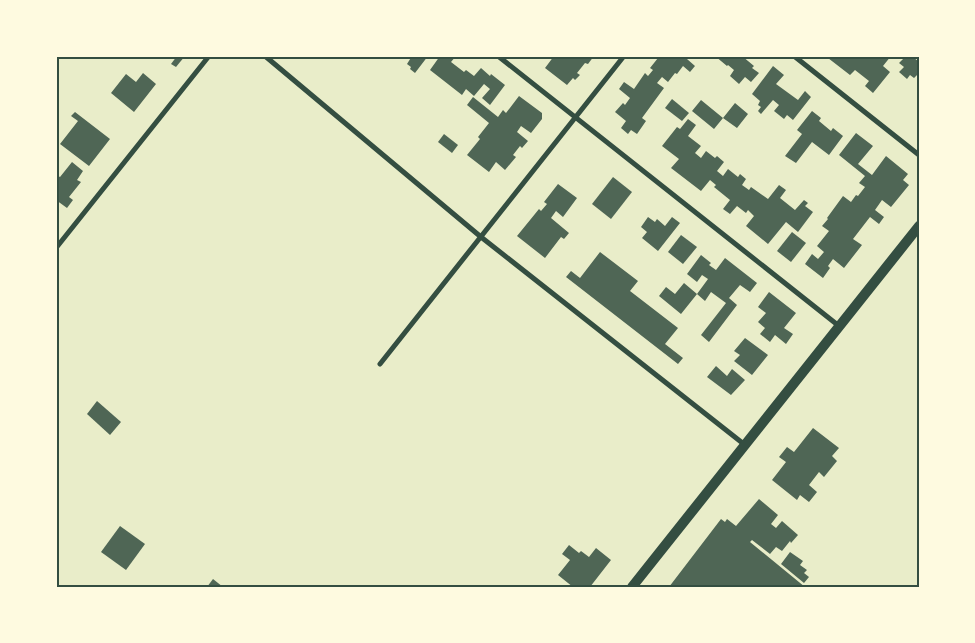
<svg xmlns="http://www.w3.org/2000/svg" width="975" height="643" font-family="'Asap Condensed',sans-serif">
<style>
.building{fill:#4f6655}
.lines{fill:none;stroke-linecap:round;stroke-linejoin:round}
.minor{stroke:#344e41;stroke-width:5}
.secondary{stroke:#344e41;stroke-width:10}
.neatline{fill:none;stroke:#344e41;stroke-width:2}
</style>
<rect width="100%" height="100%" fill="#e9edc9"/>
<g class="building">
<path d="M177,56H185L176,67L171,64Z"/>
<path d="M412,56H428L415,73L410,69L411,67L407,64Z"/>
<path d="M440,56H456L451,62L464,72L466,70L474,76L481,68L490,76L491,74L505,85L490,105L482,98L490,89L484,84L474,96L466,89L462,95L430,70Z"/>
<path d="M554,56H594L588,64L585,63L577,73L580,75L575,80L573,78L567,85L545,68Z"/>
<path d="M656,56H688L687,59L695,66L690,72L683,66L677,74L675,73L668,82L662,77L657,83L664,88L642,118L646,121L637,134L631,130L628,134L621,128L626,121L615,112L623,103L625,105L630,98L619,89L624,82L634,89L645,73L648,76L653,70L650,68L658,58Z"/>
<path d="M715,56H742L754,66L752,68L759,73L751,82L745,77L739,84L730,76L734,70L728,65L727,66Z"/>
<path d="M829,56H891L883,66L890,72L873,93L865,86L869,81L855,70L850,75L828,58Z"/>
<path d="M906,56H912L919,62V73L914,78L910,75L907,79L899,72L904,67L899,63Z"/>
<path d="M773,66L784,75L776,84L798,100L805,91L811,97L793,120L787,115L784,119L774,111L779,105L773,100L761,114L758,111L761,107L758,105L760,101L752,94Z"/>
<path d="M143,73L156,84L134,112L111,93L126,74L136,82Z"/>
<path d="M519,96L542,113V119L531,133L521,126L517,132L528,141L522,148L520,146L513,155L516,157L505,170L496,162L489,172L467,155L480,139L478,137L489,123L467,105L473,97L498,117L503,110L506,113Z"/>
<path d="M672,99L689,113L682,121L665,108Z"/>
<path d="M701,100L723,118L735,103L748,114L737,128L723,118L714,129L692,111Z"/>
<path d="M812,111L821,118L819,121L831,131L833,128L843,136L829,155L812,142L796,163L785,156L802,134L797,130Z"/>
<path d="M75,112L110,139L89,166L60,144L78,121L71,116Z"/>
<path d="M688,119L696,125L688,136L701,146L695,153L701,158L706,151L715,158L717,156L724,162L717,171L723,176L728,169L738,177L740,174L746,179L742,185L749,190L751,187L768,199L779,185L786,190L780,198L795,210L804,200L808,203L805,206L813,212L798,232L786,222L768,244L746,226L754,216L748,210L746,213L737,206L730,214L723,209L730,200L714,187L716,185L710,180L701,191L671,168L679,159L662,146L677,127L680,129Z"/>
<path d="M856,133L873,146L858,164L872,175L886,156L908,174L903,180L909,185L891,207L882,200L875,210L884,217L879,224L870,217L853,239L862,245L844,268L833,259L828,266L830,268L823,278L805,264L812,254L818,259L824,252L817,246L829,231L822,226L828,219L827,218L843,196L851,202L856,195L858,196L865,187L859,183L865,176L839,155Z"/>
<path d="M444,134L458,145L452,153L438,142Z"/>
<path d="M72,162L83,171L77,180L81,182L69,197L73,200L67,208L56,200V175L60,177Z"/>
<path d="M613,177L632,192L611,219L592,204Z"/>
<path d="M558,184L577,198L563,217L556,211L551,218L569,233L564,239L561,237L545,258L517,236L539,209L541,211L547,204L544,202Z"/>
<path d="M648,217L655,222L657,219L665,226L672,217L680,223L658,251L642,238L647,232L641,227Z"/>
<path d="M792,232L806,243L791,262L777,251Z"/>
<path d="M681,235L697,247L683,264L668,252Z"/>
<path d="M600,252L638,281L630,291L678,328L665,344L683,358L678,364L566,277L571,271L580,278Z"/>
<path d="M701,255L711,263L709,265L716,270L725,258L757,283L750,292L740,285L729,298L737,305L709,342L701,335L726,303L711,292L705,301L697,294L708,279L702,275L697,282L687,274Z"/>
<path d="M684,283L697,294L681,314L659,296L666,287L675,294Z"/>
<path d="M769,292L796,313L784,328L793,334L786,344L775,335L770,342L760,334L765,328L758,322L766,313L758,307Z"/>
<path d="M745,338L768,355L752,375L734,361L740,355L734,351Z"/>
<path d="M716,366L727,376L732,369L745,380L731,395L707,377Z"/>
<path d="M97,401L121,422L110,435L87,414Z"/>
<path d="M813,428L839,448L832,456L837,461L824,477L819,472L809,485L817,492L809,502L800,495L797,500L772,480L786,462L779,457L787,447L794,452Z"/>
<path d="M759,499L778,515L771,524L776,528L782,521L798,535L791,543L790,541L782,551L776,547L770,554L752,540L750,542L805,587H669L721,519L725,522L727,519L736,526Z"/>
<path d="M120,526L145,544L126,570L101,552Z"/>
<path d="M569,545L579,553L581,551L589,557L596,548L611,560L590,587H573L558,575L570,560L562,554Z"/>
<path d="M790,552L803,561L800,565L807,570L804,573L809,577L804,583L781,564Z"/>
<path d="M213,579L223,587H207Z"/>
</g>
<g class="lines">
<g class="minor">
<path d="M265,56L481,237L745,445"/>
<path d="M498,56L839,326"/>
<path d="M794,56L919,155"/>
<path d="M56,248L209,56"/>
<path d="M380,364L624,56"/>
</g>
<path class="secondary" d="M632,587L919,226"/>
</g>
<rect width="975" height="643" fill="none" stroke="#fefae0" stroke-width="115"/>
<rect x="58" y="58" width="860" height="528" class="neatline"/>
</svg>
